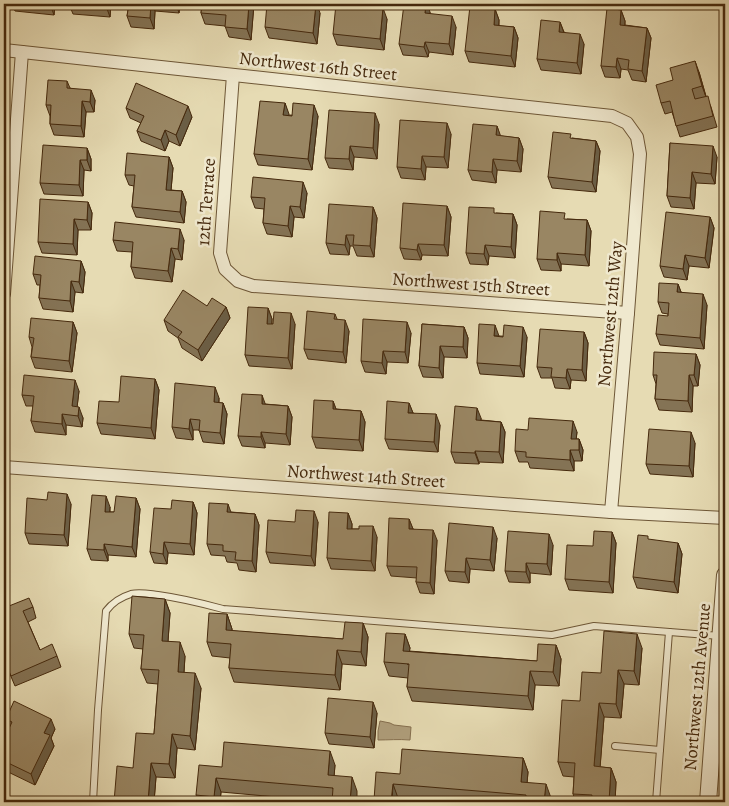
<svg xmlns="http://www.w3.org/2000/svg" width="729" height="806" font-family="Alegreya,serif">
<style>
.water{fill:#af9e7b;stroke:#856f4f}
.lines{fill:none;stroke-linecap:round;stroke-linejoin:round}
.service-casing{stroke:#6d5636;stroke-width:8}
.minor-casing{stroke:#6d5636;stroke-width:14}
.tertiary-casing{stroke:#6d5636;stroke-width:18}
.service{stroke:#efe8ce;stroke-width:6}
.minor{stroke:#efe8ce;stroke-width:12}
.tertiary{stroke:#efe8ce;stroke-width:16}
.wall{fill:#847355;stroke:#45290d}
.shaded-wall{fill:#6b5e45;stroke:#45290d}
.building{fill:#998663;stroke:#45290d}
.labels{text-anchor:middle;stroke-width:5;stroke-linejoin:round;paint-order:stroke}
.street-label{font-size:18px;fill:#45290d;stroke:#efe8ce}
</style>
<rect width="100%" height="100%" fill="#e6dbb3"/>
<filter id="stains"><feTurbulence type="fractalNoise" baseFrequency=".004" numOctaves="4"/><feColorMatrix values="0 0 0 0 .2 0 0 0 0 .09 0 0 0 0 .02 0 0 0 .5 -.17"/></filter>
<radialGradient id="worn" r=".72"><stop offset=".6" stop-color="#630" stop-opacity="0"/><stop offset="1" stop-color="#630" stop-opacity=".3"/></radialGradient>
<path class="water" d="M380,721L390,723L394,725L411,727L410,740C399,739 388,740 378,740V731Z"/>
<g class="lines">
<defs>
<g id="service">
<path d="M615,746L660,750"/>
<path d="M93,802L98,710L106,611C112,603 121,597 131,594C140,592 149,594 158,595C180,598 201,603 223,609L552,635L594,626L720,636"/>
<path d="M656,802L669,632"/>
</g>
<g id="minor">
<path d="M4,50L612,116L627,123L637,137L640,154L628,313L611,512"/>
<path d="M233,75L220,253L225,269L238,281L253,286L628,313"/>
<path d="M4,294L22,52"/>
<path d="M4,467L611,512L725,518"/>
</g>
<path id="tertiary" d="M708,802L725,575"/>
</defs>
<use href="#service" class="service-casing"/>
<use href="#minor" class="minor-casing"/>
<use href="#tertiary" class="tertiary-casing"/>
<use href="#service" class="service"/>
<use href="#minor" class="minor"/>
<use href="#tertiary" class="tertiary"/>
</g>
<g class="wall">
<path d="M12,4H55L54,15L15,11Z"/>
<path d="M69,4H111L110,17L73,14Z"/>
<path d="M129,4H180L179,13L155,11L154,29L131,27L127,16Z"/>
<path d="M202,4H254L251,40L229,37L225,26L205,24L201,13Z"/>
<path d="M360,4L361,6L387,19L384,50L337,45L333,34Z"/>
<path d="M495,9L499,20V26L514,27L518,38L515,67L469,62L465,51Z"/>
<path d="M621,10L625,21V25L647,28L651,38L646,82L632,80L628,70L621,69L620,78L605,77L601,66Z"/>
<path d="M430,12V14L456,27L453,55L429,52L428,57L403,55L399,44Z"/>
<path d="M320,13L317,44L269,38L265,27Z"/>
<path d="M560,22L564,32L584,44L581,74L541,70L537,59Z"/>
<path d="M699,72L706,96L711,107L717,127L680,137L672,112L665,114L661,103L673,80Z"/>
<path d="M67,81L70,88L95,100L94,112H86L84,137L54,135L50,124V116L46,105Z"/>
<path d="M285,103L288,115L318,116L312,170L258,165L254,154Z"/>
<path d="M126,108L192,117L180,146L169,141L165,151L141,141L137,131L141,123L130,118Z"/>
<path d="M379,124L377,159L354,157L353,170L329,168L325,158Z"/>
<path d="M497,126L500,136L519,138L523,149L521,172L497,170L496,183L472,180L468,170Z"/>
<path d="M451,134L448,168L426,167L425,180L401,178L397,167Z"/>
<path d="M572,138L596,141L600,151L596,192L552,188L548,177Z"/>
<path d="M670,143L717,157L715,184L696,183L694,209L671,207L667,196Z"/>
<path d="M87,148L91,159V171L84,170L83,196L44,194L40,183Z"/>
<path d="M169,157L173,168L171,190L182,191L186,202L184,223L136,217L132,207L134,186L129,185L125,175Z"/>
<path d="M307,193L304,218L294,217L292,237L267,234L263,223L264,209L255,208L251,197Z"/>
<path d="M88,202L92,213L91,230H78L77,255L42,253L38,242Z"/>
<path d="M447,206L451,217L448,256L422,255L421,260L404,259L400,248Z"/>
<path d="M373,207L377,218L374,257L357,256L353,246H350L349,255L330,254L326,243Z"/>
<path d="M496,213L513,214L517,225L515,258L489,256L488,265L470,264L466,253Z"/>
<path d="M710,217L714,228L709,268L689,266L687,280L664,277L660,266Z"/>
<path d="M567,219L587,220L591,231L589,266L561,264V271L541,270L537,259Z"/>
<path d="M113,240H184L182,260L175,259L172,282L135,278L131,267L132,252L117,251Z"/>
<path d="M81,261L85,272L83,293L75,292L73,312L43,309L39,298L40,285H37L33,274Z"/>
<path d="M678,284L681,292L707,305L704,349L660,345L656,334L668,316V314L662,313L658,302Z"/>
<path d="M207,306L226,307L230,318L202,361L182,348L178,338L168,331L164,320Z"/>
<path d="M268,308L272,319V324H295L292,369L249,366L245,355Z"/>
<path d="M335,314L337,319L349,331L346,363L308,359L304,349Z"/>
<path d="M73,322L77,333L72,372L35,368L31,357L32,347L29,337Z"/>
<path d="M422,324L464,327L468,338L467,358L444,357L443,378L423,377L419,366Z"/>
<path d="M584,332L588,343L586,381L571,380L570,389L555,388L552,378H541L537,367Z"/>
<path d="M411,333L408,363L387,362L386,374L365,372L361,361Z"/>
<path d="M499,336L527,337L524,377L480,374L477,363Z"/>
<path d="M696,354L700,365L698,386H693L692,412L659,410L655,399L656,384L653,375Z"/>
<path d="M155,379L159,390L155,439L101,434L97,423L119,402Z"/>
<path d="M79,391L77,407L83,418L82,427L66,425V435L35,432L31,421L33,406H26L22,395Z"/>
<path d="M219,398V403H223L227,414L224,444L203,442L199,430H193V440L176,438L172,427Z"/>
<path d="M333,401L336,409L361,411L365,422L363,451L316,448L312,437Z"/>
<path d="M409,403L413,413L440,425L438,452L389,449L385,439Z"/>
<path d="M265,404L288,406L292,417L290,445L265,443V448L242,446L238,436Z"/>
<path d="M481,418V420L501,422L505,432L503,463L479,462V464L455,463L451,452Z"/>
<path d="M577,432L576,439H579L583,450L582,461H574V471L530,468L528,462H519L515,451Z"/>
<path d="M695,443L693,477L650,474L646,464Z"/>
<path d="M136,498L140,509L136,557L108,555V561L91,560L87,549L110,507V512H114Z"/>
<path d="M193,502L197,513L194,555L168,553L167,564L154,563L150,552L171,509Z"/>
<path d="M71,504L68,546L29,544L25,533Z"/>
<path d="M231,512L255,514L259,525L256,572L239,570L237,563L227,562L225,556L211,555L207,544Z"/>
<path d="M348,513L352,524V529H359L377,537L375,571L331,569L327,558Z"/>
<path d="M409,519L413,529L437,540L434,594L420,593L416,582L417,578L391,576L387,566Z"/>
<path d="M295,522H318L315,566L270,563L266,552Z"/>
<path d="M612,532L616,543L613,593L569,590L565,579L593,546Z"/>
<path d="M497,538L494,571L470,569L469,583L449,581L445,571Z"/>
<path d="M678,543L682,554L678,593L637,588L633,577Z"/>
<path d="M553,545L551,575L530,573V583L509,582L505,571Z"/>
<path d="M165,599L170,613L168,641L185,656L184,672L201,688L195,750L177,748L175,778L156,777L154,802H115L133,768L154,734L158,684L147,683L141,669L143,649L134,648L129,634Z"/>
<path d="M33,607L36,618L28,622L40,650L57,656L61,667L15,686L4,660V608Z"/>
<path d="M227,614L232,629V631L343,639L363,623L368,637L366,666L342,664L340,690L234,682L229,668L230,658L212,656L207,642Z"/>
<path d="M405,634L410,648L409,651L537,661L556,645L561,659L559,686L535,685L533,710L412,701L407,687L408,678L389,676L384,662Z"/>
<path d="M642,648L639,685L624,684L621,718L604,717L600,767L611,768L616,782L615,802H576L573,794L574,777L563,776L558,762L580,701L601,673Z"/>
<path d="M377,713L374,748L329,744L325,733Z"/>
<path d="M6,719L55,729L51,738L54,746L35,785L4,770V734L6,735L9,728Z"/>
<path d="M523,758L528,772L527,783L551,798V802H450L398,798V802H375L374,800L400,774Z"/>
<path d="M335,765L334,776L357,791L332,802L221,792L220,802H199L196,795L222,767Z"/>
</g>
<g class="shaded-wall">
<path d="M50,4H55L54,15Z"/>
<path d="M106,4H111L110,17L106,6Z"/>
<path d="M151,4H152L155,11L154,29L150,18Z"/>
<path d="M176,4H180L179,13Z"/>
<path d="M249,4H254L251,40L247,29Z"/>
<path d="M316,4H317L320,13L317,44L313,33Z"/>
<path d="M426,4H427L430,12L429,24L425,13Z"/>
<path d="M383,8L387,19L384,50L380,39Z"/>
<path d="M495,9L499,20L498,36L494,25Z"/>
<path d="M621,10L625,21L624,36L620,25Z"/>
<path d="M452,16L456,27L453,55L449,44Z"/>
<path d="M560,22L564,33L559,32Z"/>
<path d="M514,27L518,38L515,67L511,56Z"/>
<path d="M647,28L651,38L646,82L642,71Z"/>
<path d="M580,34L584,44L581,74L577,63Z"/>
<path d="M425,42L429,52L428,57L424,47Z"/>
<path d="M617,58L621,69L620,78L616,67Z"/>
<path d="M695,61L699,72L706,97L702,86Z"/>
<path d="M91,90L95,100L94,112L90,102Z"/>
<path d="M82,101L86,112L84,137L81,126Z"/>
<path d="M285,103L289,114L287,125L283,115Z"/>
<path d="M314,105L318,116L312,170L308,159Z"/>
<path d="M188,106L192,117L180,146L176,135Z"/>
<path d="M375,113L379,124L377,159L373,148Z"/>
<path d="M447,123L451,134L448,168L444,157Z"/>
<path d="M497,126L501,137L496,135Z"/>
<path d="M165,130L169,141L165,151L161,140Z"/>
<path d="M519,138L523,149L521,172L517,161Z"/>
<path d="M596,141L600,151L596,192L592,182Z"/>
<path d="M350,146L354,157L353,170L349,159Z"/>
<path d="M713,146L717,157L715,184L711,174Z"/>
<path d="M87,148L91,159V171L87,160Z"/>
<path d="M422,156L426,167L425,180L421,169Z"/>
<path d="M169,157L173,168L170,201L166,190Z"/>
<path d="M493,159L497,170L496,183L492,172Z"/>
<path d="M80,160L84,170L83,196L79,185Z"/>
<path d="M692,172L696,183L694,209L690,198Z"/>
<path d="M303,182L307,193L304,218L300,207Z"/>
<path d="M182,191L186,202L184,223L180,212Z"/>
<path d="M88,202L92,213L91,230L87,220Z"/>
<path d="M290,206L294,217L292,237L288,226Z"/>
<path d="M447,206L451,217L448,256L444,245Z"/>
<path d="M373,207L377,218L374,257L370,246Z"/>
<path d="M513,214L517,225L515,258L511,247Z"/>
<path d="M710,217L714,228L709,268L705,258Z"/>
<path d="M74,219L78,230L77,255L73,244Z"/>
<path d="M587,220L591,231L589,266L585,255Z"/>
<path d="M180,229L184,240L182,260L178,249Z"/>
<path d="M346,235L350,246L349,255L345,245Z"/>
<path d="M418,244L422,255L421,260L417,250Z"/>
<path d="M485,245L489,256L488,265L484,254Z"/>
<path d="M171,248L175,259L172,282L168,271Z"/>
<path d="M557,253L561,264V271L557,260Z"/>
<path d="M685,255L689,266L687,280L683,269Z"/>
<path d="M81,261L85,272L83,293L79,282Z"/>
<path d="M71,281L75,292L73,312L70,301Z"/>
<path d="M678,284L682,295L677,292Z"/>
<path d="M703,294L707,305L704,349L700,338Z"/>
<path d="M226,307L230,318L202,361L198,350Z"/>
<path d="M268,308L272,319L271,335L267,324Z"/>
<path d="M291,313L295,324L292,369L288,358Z"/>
<path d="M345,320L349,331L346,363L343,352Z"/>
<path d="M73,322L77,333L72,372L69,361Z"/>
<path d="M407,322L411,333L408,363L405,352Z"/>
<path d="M495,325L499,336H494Z"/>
<path d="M464,327L468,338L467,358L463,347Z"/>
<path d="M523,327L527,337L524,377L520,366Z"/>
<path d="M584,332L588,343L586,381L582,370Z"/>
<path d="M440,346L444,357L443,378L439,368Z"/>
<path d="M383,351L387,362L386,374L382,363Z"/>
<path d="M696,354L700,365L698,386L694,375Z"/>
<path d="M567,369L571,380L570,389L566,378Z"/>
<path d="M689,375L693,386L692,412L688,401Z"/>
<path d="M155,379L159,390L155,439L151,428Z"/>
<path d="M75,380L79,391L76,416L72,406Z"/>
<path d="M215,387L219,398L218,413L214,402Z"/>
<path d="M262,395L266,406L262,404Z"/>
<path d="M333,401L337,412L333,409Z"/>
<path d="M223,403L227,414L224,444L220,433Z"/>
<path d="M409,403L413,413H408Z"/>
<path d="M288,406L292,417L290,445L286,434Z"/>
<path d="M79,407L83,418L82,427L78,416Z"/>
<path d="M477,408L481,418L480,431L476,420Z"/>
<path d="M361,411L365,422L363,451L359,440Z"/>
<path d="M62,414L66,425V435L62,424Z"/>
<path d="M436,414L440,425L438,452L434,442Z"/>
<path d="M190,419L193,430V440L189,429Z"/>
<path d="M573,421L577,432L575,450L571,439Z"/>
<path d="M501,422L505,432L503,463L499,452Z"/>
<path d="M261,432L265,443V448L261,437Z"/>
<path d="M691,432L695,443L693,477L689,466Z"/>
<path d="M579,439L583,450L582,461L579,450Z"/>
<path d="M570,450L574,461V471L570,460Z"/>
<path d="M475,451L479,462V464L475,453Z"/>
<path d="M67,494L71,504L68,546L64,535Z"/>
<path d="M106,496L110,507L109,523L105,512Z"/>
<path d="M136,498L140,509L136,557L132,547Z"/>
<path d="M193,502L197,513L194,555L190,544Z"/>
<path d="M228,504L232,515L227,512Z"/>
<path d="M314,511L318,522L315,566L311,556Z"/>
<path d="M348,513L352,524L351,540L347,529Z"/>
<path d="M255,514L259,525L256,572L252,561Z"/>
<path d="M409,519L413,529H409Z"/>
<path d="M373,526L377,537L375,571L371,561Z"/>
<path d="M493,527L497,538L494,571L490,560Z"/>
<path d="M433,530L437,540L434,594L430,583Z"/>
<path d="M612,532L616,543L613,593L609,582Z"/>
<path d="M549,534L553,545L551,575L547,564Z"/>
<path d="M164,542L168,553L167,564L163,554Z"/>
<path d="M678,543L682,554L678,593L674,582Z"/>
<path d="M104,544L108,555V561L104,550Z"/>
<path d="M466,558L470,569L469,583L465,572Z"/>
<path d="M526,563L530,573V583L526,572Z"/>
<path d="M165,599L170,613L167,655L162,641Z"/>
<path d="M227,614L232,629L231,645L226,630Z"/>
<path d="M363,623L368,637L366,666L361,652Z"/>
<path d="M405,634L410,648L408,665L403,651Z"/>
<path d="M637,634L642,648L639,685L634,671Z"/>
<path d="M180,642L185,656L183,686L178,672Z"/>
<path d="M556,645L561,659L559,686L553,672Z"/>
<path d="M337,650L342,664L340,690L335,675Z"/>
<path d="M618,670L624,684L621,718L616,704Z"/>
<path d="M530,671L535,685L533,710L528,696Z"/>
<path d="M195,673L201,688L195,750L190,736Z"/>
<path d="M373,702L377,713L374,748L370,737Z"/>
<path d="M599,703L604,717L599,781L594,766Z"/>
<path d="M51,719L55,729L51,738L54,746L35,785L31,774L44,733Z"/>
<path d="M172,734L177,748L175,778L169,764Z"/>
<path d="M330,751L335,765L333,789L328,775Z"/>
<path d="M523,758L528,772L526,795L521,782Z"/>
<path d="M151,763L156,777L154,802H148Z"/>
<path d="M611,768L616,782L615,802H609Z"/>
<path d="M352,777L357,791V802H350Z"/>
<path d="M216,778L221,792L220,802H216L214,797Z"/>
<path d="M393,784L398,798V802H392Z"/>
<path d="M546,784L551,798V802H544Z"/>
</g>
<g class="building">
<path d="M70,4H106V6Z"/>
<path d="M129,4H151L150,18L127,16Z"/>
<path d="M202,4H249L247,29L225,27L226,15L201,13Z"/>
<path d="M267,4H316L313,33L265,27Z"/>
<path d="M336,4H357V6L383,8L380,39L333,34Z"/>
<path d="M404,4H426L425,13L452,16L449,44L425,42L424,47L399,44Z"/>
<path d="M470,6L495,9L494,25L514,27L511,56L465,51Z"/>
<path d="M607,8L621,10L620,25L647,28L642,71L628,69L629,60L617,58L616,67L601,66Z"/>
<path d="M541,20L560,22L559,32L580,34L577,63L537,59Z"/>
<path d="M695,61L702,86L692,89L695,99L708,96L713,116L676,126L670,101L661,103L656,85L673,80L670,68Z"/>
<path d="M48,80L67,81V88L91,90L90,102L82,101L81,126L50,124L51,105H46Z"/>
<path d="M136,83L188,106L176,135L165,130L161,140L137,131L144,116L126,108Z"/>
<path d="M260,101L285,103L283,115L292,116L293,103L314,105L308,159L254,154Z"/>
<path d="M329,110L375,113L373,148L350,146L349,159L325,158Z"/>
<path d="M400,120L447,123L444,157L422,156L421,169L397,167Z"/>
<path d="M473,124L497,126L496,135L519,138L517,161L493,159L492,172L468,170Z"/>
<path d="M553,132L571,134L570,138L596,141L592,182L548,177Z"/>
<path d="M670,143L713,146L711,174L692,172L690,198L667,196Z"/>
<path d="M43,145L87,148V160H80L79,185L40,183Z"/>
<path d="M127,153L169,157L166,190L182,191L180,212L132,207L135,175H125Z"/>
<path d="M253,177L303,182L300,207L290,206L288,226L263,223L265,198L251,197Z"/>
<path d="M40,199L88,202L87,220L74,219L73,244L38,242Z"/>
<path d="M403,203L447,206L444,245L418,244L417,250L400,248Z"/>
<path d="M329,204L373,207L370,246L353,245L354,235H346L345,245L326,243Z"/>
<path d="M469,207L494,208V213L513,214L511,247L485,245L484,254L466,253Z"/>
<path d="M540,211L565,213L564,219L587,220L585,255L557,253V260L537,259Z"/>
<path d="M666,212L710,217L705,258L685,255L683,269L660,266Z"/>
<path d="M115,222L180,229L178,249L171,248L168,271L131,267L133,242L113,240Z"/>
<path d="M35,256L81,261L79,282L71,281L70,301L39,298L41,275L33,274Z"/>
<path d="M659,283L678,284L677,292L703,294L700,338L656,334L658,315L668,316L669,303L658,302Z"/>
<path d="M183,290L207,306L212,298L226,307L198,350L178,337L182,332L164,320Z"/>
<path d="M248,307L268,308L267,324H273L274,312L291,313L288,358L245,355Z"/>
<path d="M307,311L335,314L334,319L345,320L343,352L304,349Z"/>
<path d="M31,318L73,322L69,361L31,357L34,338L29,337Z"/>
<path d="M363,319L407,322L405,352L383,351L382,363L361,361Z"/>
<path d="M422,324L464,327L463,347L440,346L439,368L419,366Z"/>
<path d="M479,324L495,325L494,336L503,337L504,325L523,327L520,366L477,363Z"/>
<path d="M540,329L584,332L582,370L567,369L566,378L551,377L552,368L537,367Z"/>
<path d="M654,352L696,354L694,375H689L688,401L655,399L657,375H653Z"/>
<path d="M24,375L75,380L72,406L79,407L78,416L62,414V424L31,421L34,396L22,395Z"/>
<path d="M121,376L155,379L151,428L97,423L99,401L119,402Z"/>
<path d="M175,383L215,387L214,402L223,403L220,433L199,431L200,420L190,419L189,429L172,427Z"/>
<path d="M242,394L262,395V404L288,406L286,434L261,432V437L238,436Z"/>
<path d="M314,400L333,401V409L361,411L359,440L312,437Z"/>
<path d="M387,401L409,403L408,413L436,414L434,442L385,439Z"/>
<path d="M455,406L477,408L476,420L501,422L499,452L475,451V453L451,452Z"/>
<path d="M529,418L573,421L571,439H579V450H570V460L526,457V452L515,451L516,429L528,430Z"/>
<path d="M649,429L691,432L689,466L646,464Z"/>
<path d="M48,492L67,494L64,535L25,533L27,498L47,500Z"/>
<path d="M92,495L106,496L105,512H114L116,496L136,498L132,547L104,544V550L87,549Z"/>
<path d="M172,500L193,502L190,544L164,542L163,554L150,552L154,508L171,509Z"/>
<path d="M209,503L228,504L227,512L255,514L252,561L235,560L236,552L223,551V545L207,544Z"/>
<path d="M296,510L314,511L311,556L266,552L268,520L295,522Z"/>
<path d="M329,512L348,513L347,529H359V526H373L371,561L327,558Z"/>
<path d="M389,518L409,519V529L433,530L430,583L416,582L417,567L387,566Z"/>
<path d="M449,523L493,527L490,560L466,558L465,572L445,571Z"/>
<path d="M508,531L549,534L547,564L526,563V572L505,571Z"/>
<path d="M594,531L612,532L609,582L565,579L567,545L593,546Z"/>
<path d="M638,535L648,536V539L678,543L674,582L633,577Z"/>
<path d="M132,596L165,599L162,641L180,642L178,672L195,673L190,736L172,734L169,764L151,763L148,802H114L117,766L133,768L136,733L154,734L159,670L141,669L144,635L129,634Z"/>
<path d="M29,598L33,607L23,611L40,650L52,644L57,656L11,676L4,659V608Z"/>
<path d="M209,613L227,614L226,630L343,639L345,622L363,623L361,652L337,650L335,675L229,668L231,644L207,642Z"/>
<path d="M604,631L637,634L634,671L618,670L616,704L599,703L594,766L611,768L609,802H591L592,795L573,794L575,763L558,762L562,700L580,701L582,672L601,673Z"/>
<path d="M386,633L405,634L403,651L537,661L538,644L556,645L553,672L530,671L528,696L407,687L409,664L384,662Z"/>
<path d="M328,698L373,702L370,737L325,733Z"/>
<path d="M14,701L51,719L44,733L50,735L31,774L4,761V734L6,735L12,722L6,719Z"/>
<path d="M224,742L330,751L328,775L352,777L350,802H332L333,788L216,778L214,797L196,795L199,765L222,767Z"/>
<path d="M402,749L523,758L521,782L546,784L544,802H526V795L393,784L391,802L374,800L376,772L400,774Z"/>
</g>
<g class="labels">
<g class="street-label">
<text transform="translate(318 66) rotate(6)" y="6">Northwest 16th Street</text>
<text transform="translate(206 202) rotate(-86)" y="6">12th Terrace</text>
<text transform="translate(471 284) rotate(4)" y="6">Northwest 15th Street</text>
<text transform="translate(610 314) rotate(-85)" y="6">Northwest 12th Way</text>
<text transform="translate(366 476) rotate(4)" y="6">Northwest 14th Street</text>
<text transform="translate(697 687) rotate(-85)" y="6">Northwest 12th Avenue</text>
</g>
</g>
<rect width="729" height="806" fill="none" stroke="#e6dbb3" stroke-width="20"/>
<rect x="5" y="5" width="719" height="796" fill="none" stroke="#45290d" stroke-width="2.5"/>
<rect x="10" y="10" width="709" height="786" fill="none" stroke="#45290d"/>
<rect width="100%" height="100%" filter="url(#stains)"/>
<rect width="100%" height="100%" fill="url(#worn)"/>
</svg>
